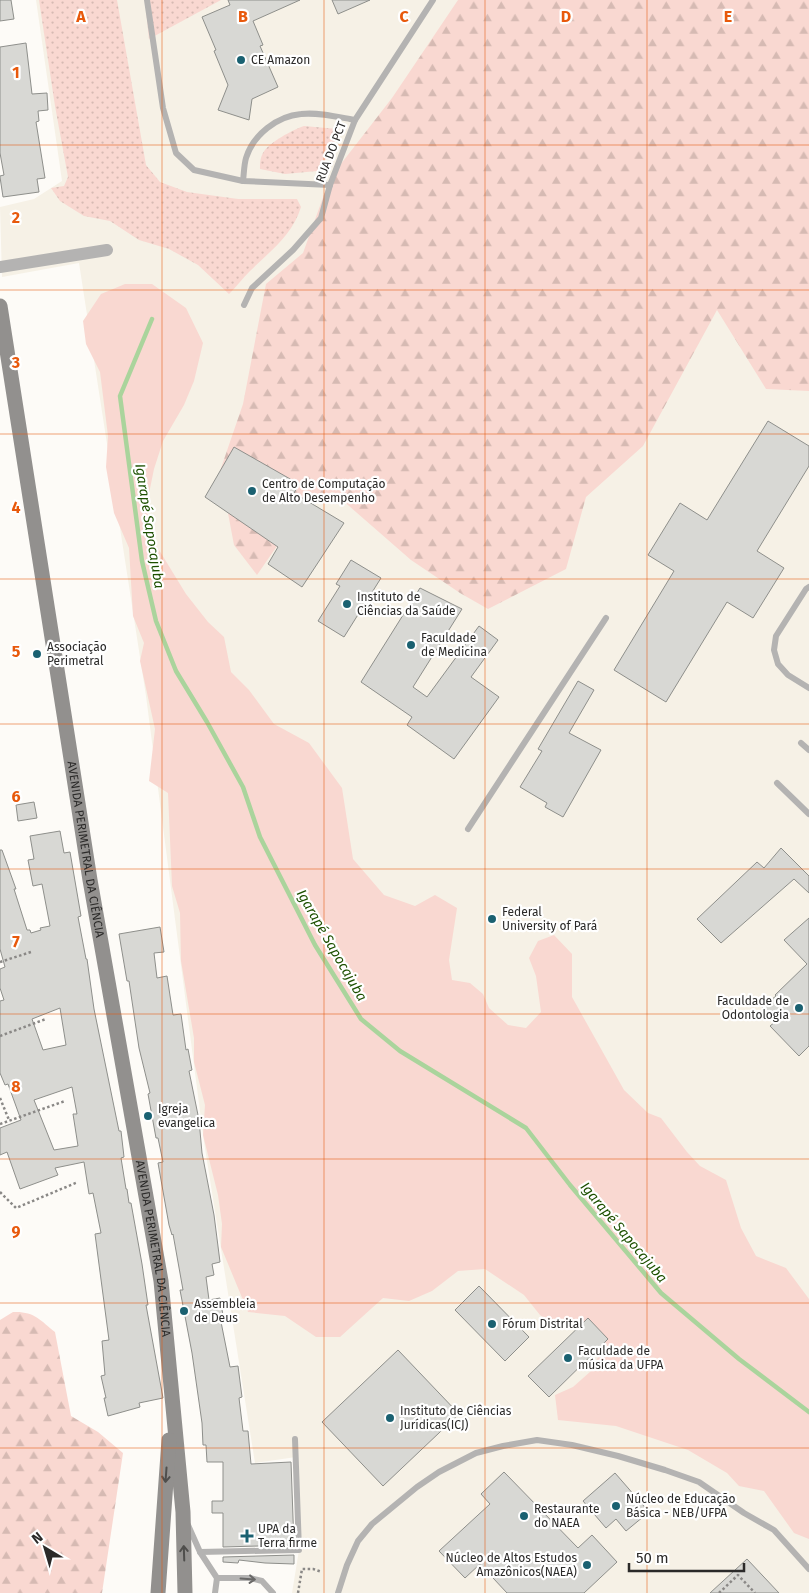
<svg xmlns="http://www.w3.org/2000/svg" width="809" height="1593" font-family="'Fira Sans',sans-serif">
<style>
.built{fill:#f6f1e6}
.grass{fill:url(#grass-dots)}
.forest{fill:url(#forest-firs)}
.park{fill:#f9d8d1}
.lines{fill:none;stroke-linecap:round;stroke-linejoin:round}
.stream{stroke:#aad49c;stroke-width:4.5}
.building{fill:#d8d8d4;stroke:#8e8f8b;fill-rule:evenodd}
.path{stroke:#8a8886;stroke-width:2.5;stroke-dasharray:2.5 2.5;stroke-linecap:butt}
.service{stroke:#b4b3b2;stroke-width:6}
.minor{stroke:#b4b3b2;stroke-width:12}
.secondary{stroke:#92908e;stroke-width:15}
.oneway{stroke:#4f4e4c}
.oneway2{stroke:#696867}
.grid{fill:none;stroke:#e8590c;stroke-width:1;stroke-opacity:0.55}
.poi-dot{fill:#1a6171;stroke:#fff;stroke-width:2}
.labels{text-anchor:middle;stroke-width:4.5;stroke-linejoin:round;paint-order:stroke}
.poi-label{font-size:12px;fill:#2b2a29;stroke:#fff;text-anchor:start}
.street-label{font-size:12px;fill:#2b2a29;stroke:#fff}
.water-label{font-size:14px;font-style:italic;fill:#1d5000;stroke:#fff}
.grid-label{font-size:16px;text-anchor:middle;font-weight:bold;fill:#e8590c;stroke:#fff;stroke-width:4.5;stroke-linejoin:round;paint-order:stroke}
</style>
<defs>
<pattern id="grass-dots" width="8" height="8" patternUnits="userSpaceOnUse" patternTransform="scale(1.25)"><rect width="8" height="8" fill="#f9d8d1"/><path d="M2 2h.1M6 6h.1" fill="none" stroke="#d6bab3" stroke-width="1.8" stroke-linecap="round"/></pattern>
<pattern id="forest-firs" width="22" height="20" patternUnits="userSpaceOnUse" patternTransform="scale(1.25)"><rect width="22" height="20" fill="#f9d8d1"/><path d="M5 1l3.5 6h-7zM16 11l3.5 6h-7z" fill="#d6bab3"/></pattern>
</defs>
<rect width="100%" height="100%" fill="#fdfbf7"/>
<path class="built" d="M36,0H809V1593H292L299,1550L296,1457L255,1463L204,1142L146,696L79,263L2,277L0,207L34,199L62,181Z"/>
<g class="grass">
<path d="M39,0H117L146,165L160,182L187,192L238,199H297L301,207C292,236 271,250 250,271C243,278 236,287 229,294L198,265L169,249L139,240L110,221L84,216L60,201L51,188L64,186L68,177L55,106Z"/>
<path d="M145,0H221L149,39Z"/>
<path d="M304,126L337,129C336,146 327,158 317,171L285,174L260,169C260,164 260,158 263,153C269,142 293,130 304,126Z"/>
</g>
<g class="forest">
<path d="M458,0H809V391L766,389L717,310L643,446L586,497L566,569L488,609L460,593L411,560L333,492L306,504L257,575L234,545L220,471L243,404L266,284L303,253L330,178L392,98Z"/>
<path d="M13,1312C34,1311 40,1320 55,1332L71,1416L98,1432L123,1453L102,1593H0V1320Z"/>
</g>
<path class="park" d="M125,284H152L186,308L203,343L194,381L184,405L163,441L154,469L146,508L156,545L186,594L208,622L224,637L231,672L249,690L274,724L309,743L342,788L353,859L384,895L415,906L435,895L457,908L449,960L452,980L470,983L483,994L489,1008L508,1025L526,1028L541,1012L536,976L529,958L538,941L554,935L572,954V997L624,1090L648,1113L661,1118L687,1152L700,1166L726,1180L741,1228L756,1256L786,1268L809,1299V1539L794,1533L764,1491L739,1486L727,1473L688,1450L616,1426L558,1420L555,1395L573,1387L591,1371L601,1351L585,1328L555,1327L540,1315L524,1295L485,1269L458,1271L432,1291L409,1301L383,1298L340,1337H316L285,1316L248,1312L221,1247L222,1224L218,1195L203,1135L205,1105L194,1062V1038L181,961L180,913L172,886L168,793L149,781L155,729L140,661L144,643L133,616L129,548L114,513L106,467L108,436L100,372L86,344L83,321L101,294Z"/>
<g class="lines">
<path class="stream" d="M152,319L120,396L142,561L156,621L176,671L207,722L243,787L260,837L315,945L361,1019L400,1051L526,1128L570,1185L661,1293L739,1359L809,1412"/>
</g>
<g class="building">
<path d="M0,0H11L14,19L0,21Z"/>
<path d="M228,0H300L253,21L263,45L260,46L278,87L252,99L249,120L218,110L228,85L214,51L216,50L202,17L230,5Z"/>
<path d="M332,0H370L338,14Z"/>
<path d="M26,43L32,94L47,93L48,110L38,111L39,121L36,122L45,178L37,179L39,192L3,197L0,177V176L4,175L0,153V47Z"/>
<path d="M768,421L809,446V466L757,551L784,568L753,618L727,602L666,702L614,670L674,571L648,555L680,503L707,520Z"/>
<path d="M234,447L299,484L294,493L344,523L302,587L268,564L278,547L205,497Z"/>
<path d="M351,560L381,578L344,637L318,621L340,586L336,584Z"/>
<path d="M420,588L462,609L413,687L427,697L479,626L498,640L471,677L499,697L454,759L407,725L412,717L361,682Z"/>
<path d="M578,681L594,690L569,733L601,750L563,817L545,807L547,803L520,787L542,751L538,749Z"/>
<path d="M34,802L37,818L18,821L16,805Z"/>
<path d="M60,831L64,853L70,852L81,916L78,917L86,959H87L94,1009L119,1131H121L124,1157L121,1158L126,1189H127L129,1203H131L142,1264L148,1305H146L163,1398L139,1403L140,1407L108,1416L104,1398H106L101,1376L105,1375L102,1341L109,1340L95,1234L101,1233L93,1193L89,1194L84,1162L55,1168L58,1175L20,1189L7,1152L0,1155V1128L21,1120L8,1084L5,1085L0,1073V1001L4,1000L0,988V969L5,967L0,949V850H2L16,889H14L27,930H30L31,933L41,930L40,928L50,926L42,884L33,886L28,860L34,859L30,836ZM60,1008L66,1045L43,1050L32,1019ZM72,1087L77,1114H73L78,1146L54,1150L34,1100Z"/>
<path d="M781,848L809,876V893L794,879L721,943L697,919L757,862L764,868Z"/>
<path d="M809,918V1046L799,1056L770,1026L775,1022L762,1007L776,996L775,995L807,964L784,940Z"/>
<path d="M160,927L164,952L154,953L157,978L167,976L173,1015L181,1014L186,1050L188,1049L192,1070L189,1071L199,1120L202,1153L214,1215L220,1262L212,1264L214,1275L206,1277L209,1300L220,1298L224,1321L221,1322L230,1367L238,1366L242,1397L239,1398L243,1431H248L251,1464L291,1462L294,1545L223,1547V1513H212V1501H223V1462H207L206,1445H203L202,1423L192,1353L180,1290H183L173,1234L172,1235L169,1225L158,1163L163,1162L158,1138H156L148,1094L150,1093L139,1048L129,981H127L119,934Z"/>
<path d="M479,1286L529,1337L505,1361L455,1310Z"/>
<path d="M588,1318L608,1339L549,1397L528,1376Z"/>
<path d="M398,1350L459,1414L383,1486L322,1422Z"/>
<path d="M504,1472L578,1548L592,1535L617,1562L584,1593H507L480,1564L465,1578L439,1551L490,1504L481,1494Z"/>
<path d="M615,1473L649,1512L626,1531L616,1519L606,1528L583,1501Z"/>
<path d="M294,1555V1564L265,1563L239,1560L238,1563L223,1562V1557Z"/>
<path d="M747,1559L779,1593H710Z"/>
</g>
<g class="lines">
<g class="path">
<path d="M0,962L31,952"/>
<path d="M0,1036L46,1019"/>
<path d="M0,1098L9,1120"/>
<path d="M0,1124L65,1101"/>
<path d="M0,1192L16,1208L78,1182"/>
<path d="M298,1593L302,1569H313L322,1572"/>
<path d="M719,1593L738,1575L755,1593"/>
</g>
<g class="service">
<path d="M147,0L163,108L176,153L194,170L243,181L330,185"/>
<path d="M243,181C244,173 244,165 246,158C253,135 277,116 301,114C319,112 338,117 355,120"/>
<path d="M244,305L252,288L293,250L321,218L330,185L355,120L433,0"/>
<path d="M809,587L806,589L776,636L774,650L778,664L788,675L809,688"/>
<path d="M801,743L809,750"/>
<path d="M777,783L809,814"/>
<path d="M468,829L606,618"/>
<path d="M188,1525L200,1552L217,1578L215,1593"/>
<path d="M200,1552L299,1550L295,1439"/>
<path d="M217,1578H250L262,1581L273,1593"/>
<path d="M338,1593L347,1565L358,1541L372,1524L417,1487L439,1472L476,1453L503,1446L537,1440L572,1445L618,1456L665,1470L699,1482L744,1513L774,1530L809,1569"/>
</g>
<path class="minor" d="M0,267L107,250"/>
<g class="secondary">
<path id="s1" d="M0,306L90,880L161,1281L183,1512L185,1593"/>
<path d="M158,1593L169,1440"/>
</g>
</g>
<defs><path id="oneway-shaft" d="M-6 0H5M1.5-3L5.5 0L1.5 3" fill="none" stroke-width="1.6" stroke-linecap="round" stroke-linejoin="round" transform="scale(1.25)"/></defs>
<g class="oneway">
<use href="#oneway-shaft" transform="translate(166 1475) rotate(94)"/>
<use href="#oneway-shaft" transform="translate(184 1553) rotate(-92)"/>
</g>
<use class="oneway2" href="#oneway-shaft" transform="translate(248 1579) rotate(4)"/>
<path class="grid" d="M162,0V1593M324,0V1593M485,0V1593M647,0V1593M0,145H809M0,290H809M0,434H809M0,579H809M0,724H809M0,869H809M0,1014H809M0,1159H809M0,1303H809M0,1448H809"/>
<g class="poi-dot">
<circle cx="241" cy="60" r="5"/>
<circle cx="252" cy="491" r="5"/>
<circle cx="347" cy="604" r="5"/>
<circle cx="411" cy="645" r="5"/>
<circle cx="37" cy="654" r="5"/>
<circle cx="492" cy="919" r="5"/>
<circle cx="799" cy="1008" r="5"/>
<circle cx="148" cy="1116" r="5"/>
<circle cx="184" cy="1311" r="5"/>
<circle cx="492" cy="1324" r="5"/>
<circle cx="568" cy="1358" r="5"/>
<circle cx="390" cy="1418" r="5"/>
<circle cx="616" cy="1506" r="5"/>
<circle cx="524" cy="1516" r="5"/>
<path d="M244.5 1528.5h5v5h5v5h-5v5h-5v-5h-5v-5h5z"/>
<circle cx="587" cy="1565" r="5"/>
</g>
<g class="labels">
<g class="poi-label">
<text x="251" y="64">CE Amazon</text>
<text x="262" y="488">Centro de Computação<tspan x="262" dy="14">de Alto Desempenho</tspan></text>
<text x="357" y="601">Instituto de<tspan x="357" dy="14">Ciências da Saúde</tspan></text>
<text x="421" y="642">Faculdade<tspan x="421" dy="14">de Medicina</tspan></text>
<text x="47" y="651">Associação<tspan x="47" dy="14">Perimetral</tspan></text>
<text x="502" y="916">Federal<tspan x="502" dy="14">University of Pará</tspan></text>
<text x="789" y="1005" text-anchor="end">Faculdade de<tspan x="789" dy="14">Odontologia</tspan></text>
<text x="158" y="1113">Igreja<tspan x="158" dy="14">evangelica</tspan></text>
<text x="194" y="1308">Assembleia<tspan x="194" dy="14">de Deus</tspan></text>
<text x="502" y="1328">Fórum Distrital</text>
<text x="578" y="1355">Faculdade de<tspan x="578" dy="14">música da UFPA</tspan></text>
<text x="400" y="1415">Instituto de Ciências<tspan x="400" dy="14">Jurídicas(ICJ)</tspan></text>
<text x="626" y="1503">Núcleo de Educação<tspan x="626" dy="14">Básica - NEB/UFPA</tspan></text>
<text x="534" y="1513">Restaurante<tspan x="534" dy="14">do NAEA</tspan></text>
<text x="258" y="1533">UPA da<tspan x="258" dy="14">Terra firme</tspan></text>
<text x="577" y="1562" text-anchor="end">Núcleo de Altos Estudos<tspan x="577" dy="14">Amazônicos(NAEA)</tspan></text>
</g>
<g class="street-label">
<text transform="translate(331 152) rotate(-69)" y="4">RUA DO PCT</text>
<text dy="4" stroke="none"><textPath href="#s1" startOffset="550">AVENIDA PERIMETRAL DA CIÊNCIA</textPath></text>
<text dy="4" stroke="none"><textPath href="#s1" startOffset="955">AVENIDA PERIMETRAL DA CIÊNCIA</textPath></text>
</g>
<g class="water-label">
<text transform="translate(150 526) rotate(81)" y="5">Igarapé Sapocajuba</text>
<text transform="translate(332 945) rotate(60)" y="5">Igarapé Sapocajuba</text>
<text transform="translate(624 1232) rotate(50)" y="5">Igarapé Sapocajuba</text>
</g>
</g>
<g class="grid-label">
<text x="81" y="22">A</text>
<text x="243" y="22">B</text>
<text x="404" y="22">C</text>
<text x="566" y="22">D</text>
<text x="728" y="22">E</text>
<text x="16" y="78">1</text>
<text x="16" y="223">2</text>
<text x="16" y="368">3</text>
<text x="16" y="513">4</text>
<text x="16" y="657">5</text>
<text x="16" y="802">6</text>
<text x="16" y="947">7</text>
<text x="16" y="1092">8</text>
<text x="16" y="1237">9</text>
</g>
<g transform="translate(45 1548) rotate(322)" stroke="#ffffff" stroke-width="4" paint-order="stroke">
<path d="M0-4L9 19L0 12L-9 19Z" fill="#2b2a29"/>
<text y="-8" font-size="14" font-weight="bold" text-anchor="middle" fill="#2b2a29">N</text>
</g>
<path d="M629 1563v8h115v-8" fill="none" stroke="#2b2a29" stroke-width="2.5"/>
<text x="636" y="1563" font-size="15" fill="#2b2a29" stroke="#ffffff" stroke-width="4" paint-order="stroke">50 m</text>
</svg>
